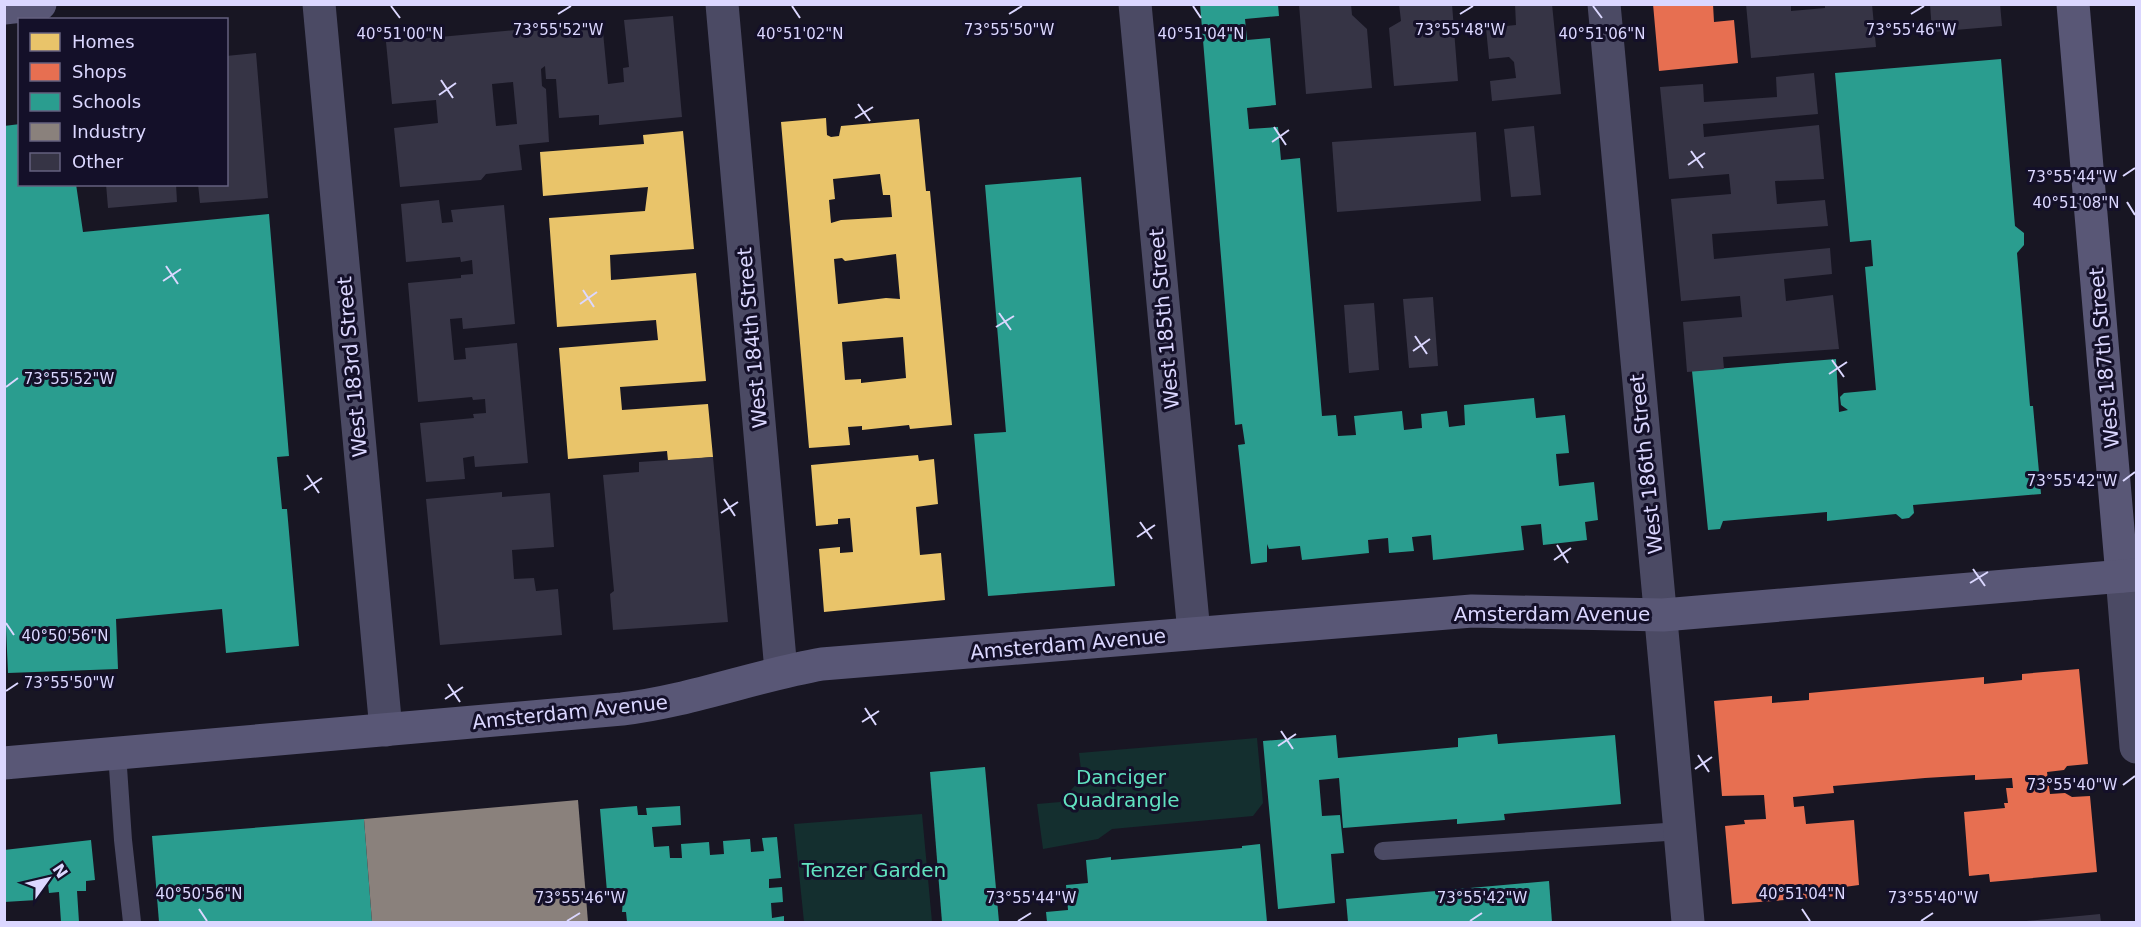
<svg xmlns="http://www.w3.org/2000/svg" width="2141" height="927" font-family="'DejaVu Sans',sans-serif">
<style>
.green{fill:#142f2f}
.homes{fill:#e9c46a;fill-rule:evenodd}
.shops{fill:#e76f51}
.schools{fill:#2a9d8f}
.industry{fill:#8a817c}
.building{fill:#363445;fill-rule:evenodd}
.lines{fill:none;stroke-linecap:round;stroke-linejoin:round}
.lane{stroke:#4b4a64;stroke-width:18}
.street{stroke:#4b4a64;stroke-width:33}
.secondary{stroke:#595776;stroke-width:33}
.ticks{fill:none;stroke:#dbd7ff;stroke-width:2}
.labels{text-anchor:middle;stroke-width:6;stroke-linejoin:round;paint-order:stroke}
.street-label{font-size:20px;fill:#dbd7ff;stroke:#141029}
.park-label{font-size:20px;fill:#61e2c0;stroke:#141029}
.ticks-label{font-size:15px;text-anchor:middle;fill:#dbd7ff;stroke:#141029;stroke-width:6;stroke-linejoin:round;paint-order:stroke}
</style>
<rect width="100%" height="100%" fill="#181623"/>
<g class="green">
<path d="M1257,738L1263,803L1253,816L1112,829L1098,839L1043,849L1037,804L1060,802L1082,778L1079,753Z"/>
<path d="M922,814L932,922H804L794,824Z"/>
</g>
<g class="homes">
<path d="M826,118L827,135L831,137L839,136L841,126L919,119L926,191H930L952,425L910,429L909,425L862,430V426L848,427L850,445L809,448L781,122ZM880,174L883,195H890L892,217L841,220L831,223L829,200L835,199L833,179ZM896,254L900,299L886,298L838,304L834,259L842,258L845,261ZM903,337L906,378L861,383V379L845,380L842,342Z"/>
<path d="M683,131L694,249L610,255L611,280L696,273L706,381L620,387L622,410L708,404L713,457L668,461L667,451L568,459L559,348L658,340L656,320L557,327L549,218L645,211L648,187L543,196L540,152L644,144L643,135Z"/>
<path d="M918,455L919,461L934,459L938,504L916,507L920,555L941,553L945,600L824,612L819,549L840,547V553L853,552L850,518L838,519V524L816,526L811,465Z"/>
</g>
<g class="shops">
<path d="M1653,4H1713L1714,22L1734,20L1738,63L1659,71Z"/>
<path d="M2079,669L2088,764L2067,766L2064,770L2047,772L2050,794L2065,793L2072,797L2090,796L2097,872L1990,882L1989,874L1969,876L1964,812L2005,808L2004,803H2008L2006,788H2013L2012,778L1975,780V775L1925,778L1833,786L1834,793L1793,797L1794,807L1804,806L1806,824L1854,820L1859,885L1837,888L1838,896L1732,904L1725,826L1745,824L1744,820L1766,819L1764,795L1722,796L1714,701L1772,696V703L1809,700V693L1984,677V684L2022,680V674Z"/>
</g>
<g class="schools">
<path d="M1200,4H1278L1279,16L1245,19L1247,40L1270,38L1276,105L1247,108L1249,129L1278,127L1281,160L1300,158L1322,416L1336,415L1338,436L1356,435L1354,416L1402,411L1404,430L1422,428L1421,414L1447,411L1449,427L1465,425L1464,405L1534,398L1536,418L1565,415L1569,453L1556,454L1559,486L1594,482L1598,520L1585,522L1587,540L1543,545L1541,524L1521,526L1524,550L1433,560L1431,535L1412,537L1414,551L1389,553L1388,538L1368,540L1369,553L1302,560L1300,546L1269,549L1267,544V562L1251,564L1238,445L1245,444L1242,424L1235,425Z"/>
<path d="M2001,59L2015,226L2024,233V245L2017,253L2030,406H2033L2041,494L1913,505L1914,513L1909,518L1902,519L1896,514L1827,521V512L1723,521L1720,529L1708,530L1692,371L1836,359L1839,412L1848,410L1841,405L1840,397L1844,393L1876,390L1865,267L1873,266L1871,240L1850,242L1835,73Z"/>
<path d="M20,124V184H76L83,232L269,214L289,456L277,457L282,509H287L299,646L226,653L222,609L116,619L118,669L8,673L4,582V126Z"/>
<path d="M1081,177L1115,586L988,596L974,434L1006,432L985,185Z"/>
<path d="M1497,734L1498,744L1615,735L1621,804L1504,814L1505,820L1457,824V819L1343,828L1339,778L1319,780L1322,816L1340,815L1344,853L1331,854L1335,903L1278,909L1263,741L1336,735L1338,758L1458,747V738Z"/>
<path d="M985,767L999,922H942L930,772Z"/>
<path d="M637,806L638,815H647L646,808L680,806L681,825L652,827L654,847L669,846L670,858H682L681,844L709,842L710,855L724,854L723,841L750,839L751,852L764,851L762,838L777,837L781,878L769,879V888L782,887L783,902L771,903L772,918L784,916V922H627L626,912H622L624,890L607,892L600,809Z"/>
<path d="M364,819L372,922H159L152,836Z"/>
<path d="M91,840L95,880L86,881V891H77L79,922H61L59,892L49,893L48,884H36L37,900L4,902V850Z"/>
<path d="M1260,844L1267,922H1047L1046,912L1068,910L1066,885L1088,883L1086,860L1111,857V860L1242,848V846Z"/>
<path d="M1549,881L1552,922H1348L1346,899Z"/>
</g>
<path class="industry" d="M578,800L588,922H372L364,819Z"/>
<g class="building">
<path d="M1299,4H1351L1352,15L1367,29L1372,88L1306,94Z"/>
<path d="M1399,4H1452L1458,81L1394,86L1389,28L1401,21Z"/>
<path d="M1515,4H1552L1561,94L1492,101L1490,81L1516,78L1514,62L1509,57L1489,59L1486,28L1516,25Z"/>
<path d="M1746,4H1791V11L1825,8V4H1872L1876,47L1751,58Z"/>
<path d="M1930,4H2000L2002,26L1932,32Z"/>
<path d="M673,16L682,117L599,125V115L559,118L556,79H546L545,66L541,69L542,86L546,89L549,142L519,145L522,170L486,174L481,180L400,187L394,128L438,123L436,100L392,104L386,42L602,22L608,84L624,82L623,68L629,67L624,20ZM513,82L517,124L496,126L492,84Z"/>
<path d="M256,53L268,198L200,203L198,184H226V56Z"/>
<path d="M1814,73L1818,114L1703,124L1704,137L1819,125L1824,179L1775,181L1777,204L1825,200L1828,226L1712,234L1714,259L1830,248L1832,274L1784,279L1786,301L1833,295L1839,349L1723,357L1724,369L1687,372L1683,322L1742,317L1740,296L1681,301L1671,199L1731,194L1729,174L1669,179L1660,87L1703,84L1704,102L1777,97L1776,77Z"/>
<path d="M1534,126L1541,195L1511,197L1504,129Z"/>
<path d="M1476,132L1481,201L1337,212L1332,142Z"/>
<path d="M106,184H176L177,202L108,208Z"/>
<path d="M439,200L442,223L453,222L451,210L504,205L515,324L463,329L462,318L450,319L454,360L466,359L465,348L517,343L528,463L475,467L474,456L463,458L465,479L426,482L420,423L474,418L473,414L486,413L485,399L473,400L472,397L418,402L408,283L461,278V275L473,274L472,260L461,262L460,257L406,262L401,204Z"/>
<path d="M1433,297L1438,366L1409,368L1403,299Z"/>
<path d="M1374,303L1379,370L1349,373L1344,305Z"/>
<path d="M713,457L728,622L613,630L610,594L614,591L603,475L639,472V462Z"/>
<path d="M502,492V497L550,493L554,547L512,550L514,579L534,578L536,591L558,589L562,635L440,645L426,499Z"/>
<path d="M2100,914L2101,922H2026V921Z"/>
</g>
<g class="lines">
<g class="lane">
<path d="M117,753L123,840L132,922"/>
<path d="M1383,851L1681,831"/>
</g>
<g class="street">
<path d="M319,4L386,730"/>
<path d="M722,4L781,671"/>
<path d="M1135,4L1194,633"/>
<path d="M1604,4C1631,311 1662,616 1688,922"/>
<path d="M2122,576L2136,747"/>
</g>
<g class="secondary">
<path d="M2073,4L2122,576"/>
<path d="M4,8L40,4"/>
<path d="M4,763L622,709C690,701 754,676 822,664L1472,611L1663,615L2136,575"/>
</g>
</g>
<path class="ticks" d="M391,6L400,18M792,6L800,18M1193,6L1201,18M1593,6L1602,18M558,14L571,6M1009,14L1022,6M1460,14L1473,6M1911,14L1924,6M441,80L453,98M439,95L456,83M858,104L870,121M855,118L873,107M1274,127L1286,145M1272,142L1289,130M1691,151L1703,168M1688,165L1705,153M2123,176L2135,168M2127,202L2135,215M166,266L178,284M163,281L181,269M583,290L594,307M580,304L597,292M999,313L1011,330M996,327L1014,316M1415,336L1427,354M1413,351L1430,339M1832,360L1844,377M1829,374L1847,362M6,387L18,378M307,475L319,493M2123,481L2135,472M304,490L322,478M724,499L735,516M721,513L738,502M1140,522L1152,539M1137,537L1155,525M1557,545L1568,563M1554,560L1571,548M1973,569L1985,586M1970,583L1988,572M6,623L14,635M448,684L460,702M6,691L18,683M445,699L463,687M865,708L876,725M862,722L879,711M1281,731L1293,749M1278,746L1296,734M1698,755L1709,772M1695,769L1712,757M2123,785L2135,776M199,909L207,921M1802,909L1810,921M567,921L580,913M1018,921L1031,913M1470,921L1482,913M1921,921L1933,913"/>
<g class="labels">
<g class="street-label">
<text transform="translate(1164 319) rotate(-95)" y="7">West 185th Street</text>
<text transform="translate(752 338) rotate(-95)" y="7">West 184th Street</text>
<text transform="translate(2104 358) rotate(-95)" y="7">West 187th Street</text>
<text transform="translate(352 367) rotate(-95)" y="7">West 183rd Street</text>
<text transform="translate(1646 464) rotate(-96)" y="7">West 186th Street</text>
<text x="1552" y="621">Amsterdam Avenue</text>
<text transform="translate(1068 644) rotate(-5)" y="7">Amsterdam Avenue</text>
<text transform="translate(570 712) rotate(-6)" y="7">Amsterdam Avenue</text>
</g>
<g class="park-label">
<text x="1121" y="784">Danciger<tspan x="1121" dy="23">Quadrangle</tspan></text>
<text x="874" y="877">Tenzer Garden</text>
</g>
</g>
<g class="ticks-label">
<text x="1460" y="35">73°55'48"W</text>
<text x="558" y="35">73°55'52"W</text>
<text x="1009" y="35">73°55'50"W</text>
<text x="1911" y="35">73°55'46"W</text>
<text x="1201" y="39">40°51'04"N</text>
<text x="400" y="39">40°51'00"N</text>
<text x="800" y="39">40°51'02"N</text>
<text x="1602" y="39">40°51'06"N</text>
<text x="2072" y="182">73°55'44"W</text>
<text x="2076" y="208">40°51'08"N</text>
<text x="69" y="384">73°55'52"W</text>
<text x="2072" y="486">73°55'42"W</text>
<text x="65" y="641">40°50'56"N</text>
<text x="69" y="688">73°55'50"W</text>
<text x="2072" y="790">73°55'40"W</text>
<text x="199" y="899">40°50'56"N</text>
<text x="1802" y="899">40°51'04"N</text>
<text x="580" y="903">73°55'46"W</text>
<text x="1031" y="903">73°55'44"W</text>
<text x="1482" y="903">73°55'42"W</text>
<text x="1933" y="903">73°55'40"W</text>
</g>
<rect width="2141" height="927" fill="none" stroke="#dbd7ff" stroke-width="12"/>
<rect x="18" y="18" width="210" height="168" fill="#141029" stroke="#64607f" stroke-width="1.5"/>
<rect x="30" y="33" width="30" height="18" fill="#e9c46a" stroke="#64607f" stroke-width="1.5"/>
<text x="72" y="48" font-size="18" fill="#dbd7ff">Homes</text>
<rect x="30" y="63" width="30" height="18" fill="#e76f51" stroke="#64607f" stroke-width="1.5"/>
<text x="72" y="78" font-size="18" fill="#dbd7ff">Shops</text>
<rect x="30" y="93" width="30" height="18" fill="#2a9d8f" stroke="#64607f" stroke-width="1.5"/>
<text x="72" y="108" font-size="18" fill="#dbd7ff">Schools</text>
<rect x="30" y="123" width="30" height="18" fill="#8a817c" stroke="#64607f" stroke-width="1.5"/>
<text x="72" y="138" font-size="18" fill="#dbd7ff">Industry</text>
<rect x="30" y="153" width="30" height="18" fill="#363445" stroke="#64607f" stroke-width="1.5"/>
<text x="72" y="168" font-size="18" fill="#dbd7ff">Other</text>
<g transform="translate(48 879) rotate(56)" stroke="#141029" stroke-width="4.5" paint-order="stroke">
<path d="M0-4.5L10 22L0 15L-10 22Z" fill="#dbd7ff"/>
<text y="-9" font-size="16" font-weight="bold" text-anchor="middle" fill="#dbd7ff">N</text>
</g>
</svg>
